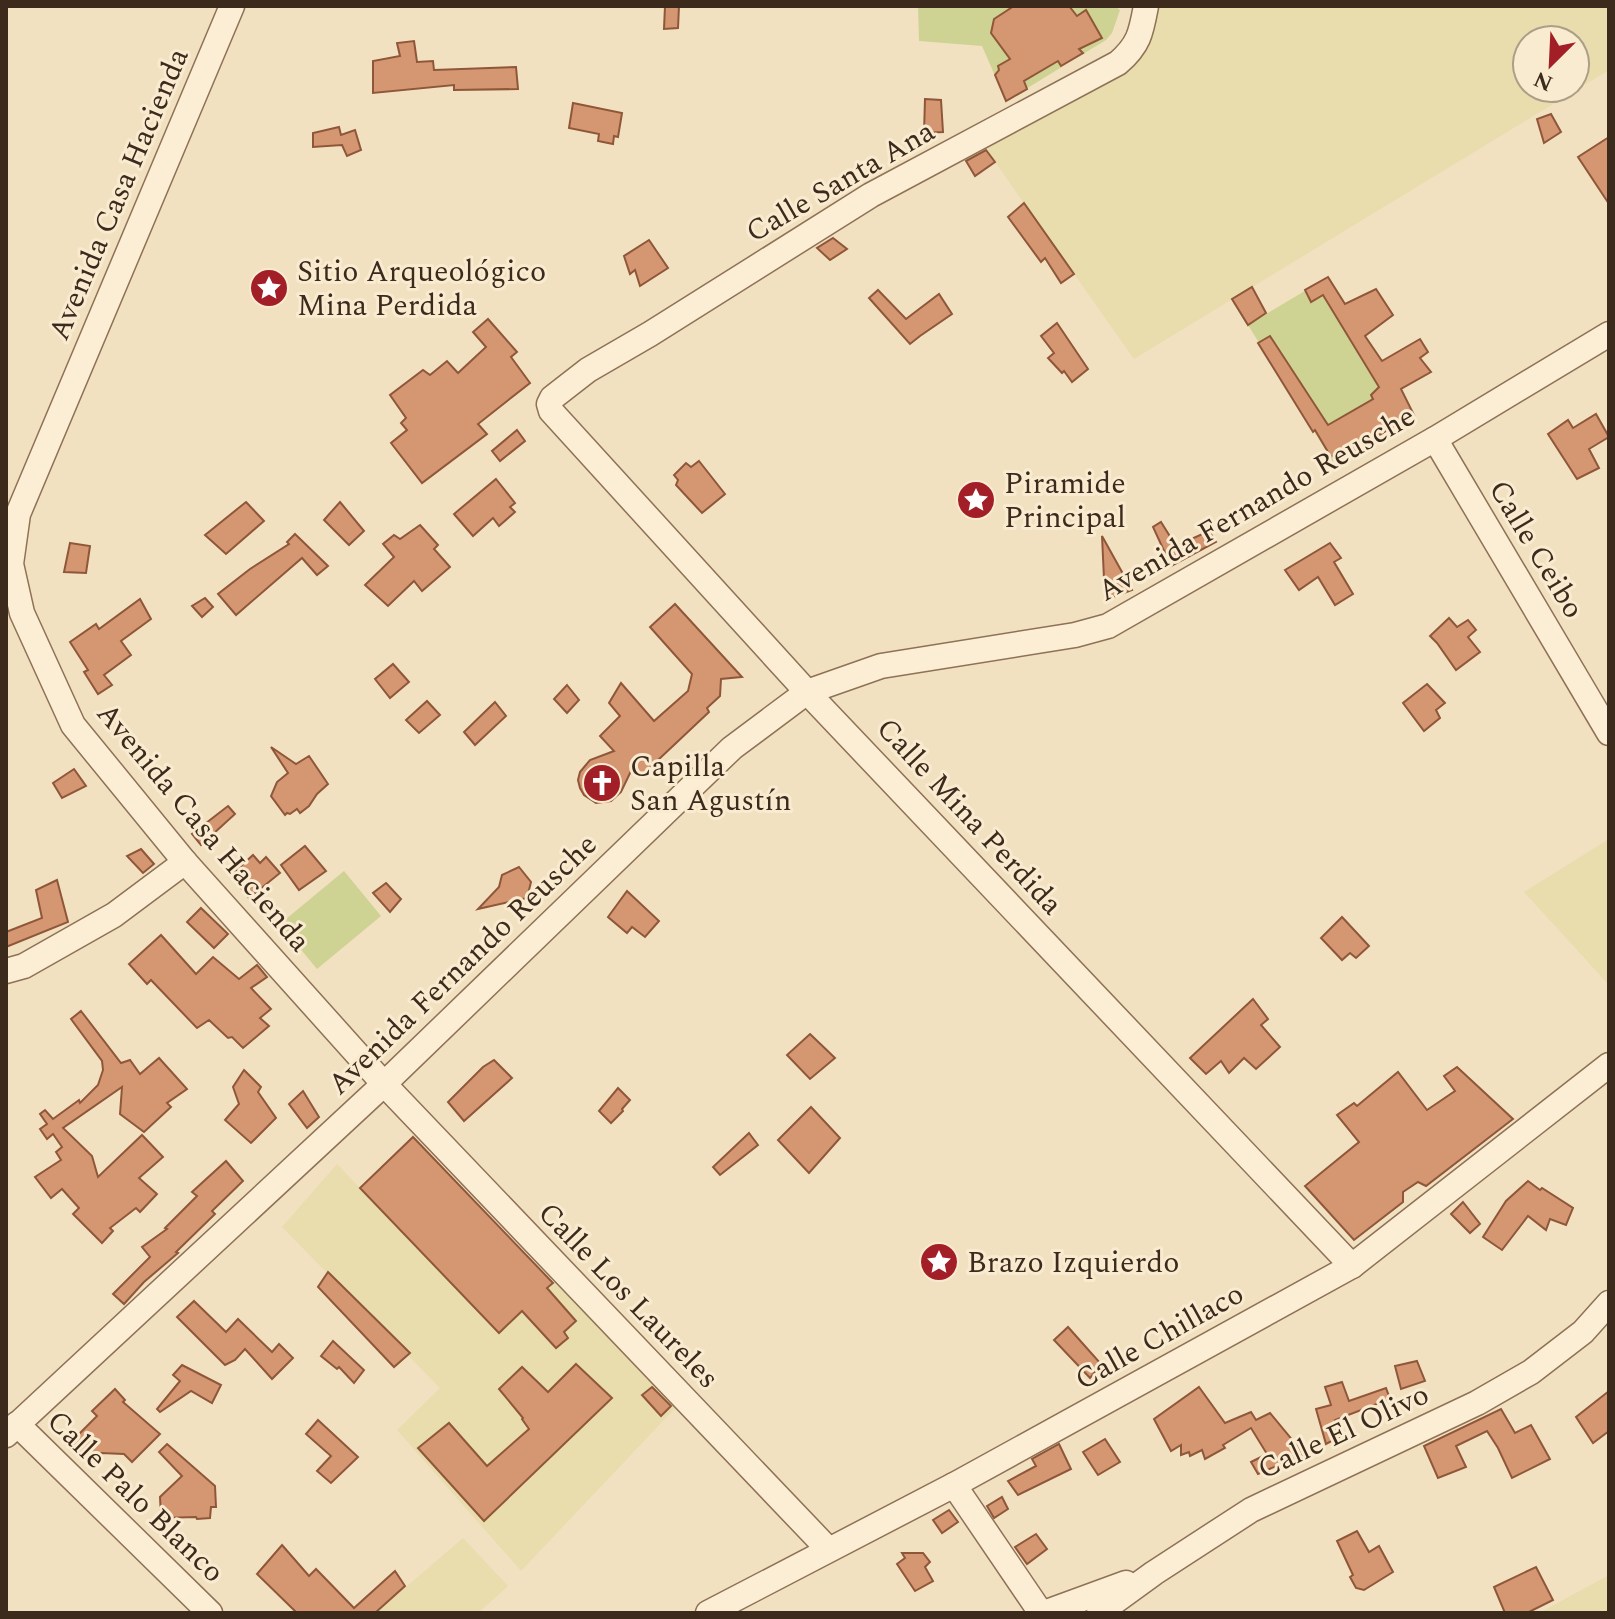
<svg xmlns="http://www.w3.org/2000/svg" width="1615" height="1619" font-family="Spectral,serif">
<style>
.farmland{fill:#e9dcad;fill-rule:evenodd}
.green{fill:#ced293}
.building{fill:#d59672;stroke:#8f5739;stroke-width:2}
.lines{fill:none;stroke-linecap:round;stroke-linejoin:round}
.minor-casing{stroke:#8e7156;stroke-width:27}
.minor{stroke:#fceed4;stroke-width:24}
.labels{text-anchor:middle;stroke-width:6;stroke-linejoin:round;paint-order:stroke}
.street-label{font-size:30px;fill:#3c2a1c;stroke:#f9ebd0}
.poi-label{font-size:30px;fill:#3c2a1c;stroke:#f9ebd0;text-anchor:start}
</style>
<rect width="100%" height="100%" fill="#f2e1c0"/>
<g class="farmland">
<path d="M1156,6H1609V70L1134,359L983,145L1120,74ZM1527,40H1575V88H1527Z"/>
<path d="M1609,839V985L1524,892Z"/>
<path d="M337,1164L499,1333L559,1277L681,1402L521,1571L397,1430L440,1388L282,1227Z"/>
<path d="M463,1538L508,1586L478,1613H376Z"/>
<path d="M1609,1575V1613H1539Z"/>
</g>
<g class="green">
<path d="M918,6H1115L1120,10L1112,33L1106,40L1006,101L982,46L919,41Z"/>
<path d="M1328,277L1414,415L1333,462L1248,325Z"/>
<path d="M344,871L381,916L317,969L280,924Z"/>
</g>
<g class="building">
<path d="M665,6H679L678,28L664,29Z"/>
<path d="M1014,6H1069L1077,16L1086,10L1102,38L1079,49L1083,53L1061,66L1058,61L1024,81L1027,89L1006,101L995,75L999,70L998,66L1010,59L991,33L994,19Z"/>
<path d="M414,41L417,62L433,61L434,70L516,67L518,89L454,90V85L373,93V61L400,56L397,43Z"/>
<path d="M925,99L941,100L943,132L924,133Z"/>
<path d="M573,103L622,113L618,137L614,136L613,144L598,141L599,134L569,128Z"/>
<path d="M1551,114L1561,132L1544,143L1537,119Z"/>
<path d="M339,127L341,135L355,130L361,150L347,156L342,145L313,147V133Z"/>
<path d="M1609,137V204L1578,157Z"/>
<path d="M986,150L995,162L975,176L966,161Z"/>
<path d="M1024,203L1074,274L1061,283L1045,258L1041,262L1008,217Z"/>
<path d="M833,238L847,249L830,260L817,248Z"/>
<path d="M649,240L668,268L640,286L635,270L630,274L624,256Z"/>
<path d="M1328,277L1345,304L1376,289L1393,315L1365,336L1382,361L1420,339L1428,352L1420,358L1431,372L1401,389L1414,415L1369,441L1370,442L1337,460L1334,455L1331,457L1315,430L1313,432L1258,343L1270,336L1328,425L1373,399L1371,395L1379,387L1323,295L1311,302L1305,290Z"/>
<path d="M1252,287L1266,313L1248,325L1232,299Z"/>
<path d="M878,290L906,319L939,294L952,314L920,336L910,344L869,298Z"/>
<path d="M488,319L517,352L511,357L530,383L478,424L487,434L422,483L391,443L407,430L401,423L406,418L390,395L423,370L430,375L447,361L458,373L486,347L473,332Z"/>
<path d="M1057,323L1088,369L1072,382L1064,371L1062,373L1048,358L1054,353L1041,336Z"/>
<path d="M1596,414L1609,437L1589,449L1599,468L1577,479L1548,434L1568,420L1573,428Z"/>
<path d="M517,430L525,441L500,461L492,451Z"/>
<path d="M699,461L725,494L702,513L676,485L678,480L674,475L686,463L691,467Z"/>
<path d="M496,479L515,503L510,507L515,512L499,526L493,518L473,536L454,514Z"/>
<path d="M246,502L264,521L226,554L205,535Z"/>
<path d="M340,502L364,531L349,545L324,520Z"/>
<path d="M1161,522L1176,546L1209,531L1216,542L1171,566L1153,527Z"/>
<path d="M420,525L438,545L434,549L450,567L422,591L414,581L388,606L365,585L394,557L383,544L394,535L400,539Z"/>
<path d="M295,534L328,566L317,575L302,558L236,615L218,594L250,569L289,544L287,542Z"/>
<path d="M1102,536L1132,590L1105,600Z"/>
<path d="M70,543L90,546L86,573L64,572Z"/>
<path d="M1330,543L1341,558L1334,562L1353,594L1335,605L1318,577L1299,590L1285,570Z"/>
<path d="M205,598L213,607L202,617L192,606Z"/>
<path d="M140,599L151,619L121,641L131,655L104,675L112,685L98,694L84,672L88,670L70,642L96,624L99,629Z"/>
<path d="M675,604L742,677L721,679L720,696L707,708L709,712L640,777L632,769L621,792L611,801L596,803L584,795L580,788L578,780L580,772L590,760L614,751L600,736L620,716L609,703L621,683L654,721L688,691L692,674L650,627Z"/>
<path d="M1449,618L1457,627L1468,620L1476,630L1468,637L1480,652L1456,670L1437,643L1430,636Z"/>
<path d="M393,664L409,682L390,698L375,679Z"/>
<path d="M1427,684L1445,703L1436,710L1440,718L1424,731L1403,703Z"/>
<path d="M567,685L579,700L567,713L554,699Z"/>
<path d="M427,701L440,715L419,733L406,720Z"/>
<path d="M495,702L506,716L475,745L464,732Z"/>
<path d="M271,747L296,764L309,756L328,784L317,794L309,806L300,813L297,809L290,814L287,813L285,815L271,796L277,782L288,773Z"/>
<path d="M74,769L86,786L62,798L53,783Z"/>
<path d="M228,806L235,814L201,845L192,834Z"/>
<path d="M305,846L326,871L299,890L281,865Z"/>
<path d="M141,849L154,864L143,873L127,856Z"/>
<path d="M253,855L260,863L266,857L280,873L249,898L231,875Z"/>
<path d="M519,867L531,882L527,898L478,909L499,887L502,875Z"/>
<path d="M57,880L68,922L6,947V932L42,918L36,890Z"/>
<path d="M386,883L401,899L390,912L373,893Z"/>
<path d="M627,891L659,921L645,937L632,927L627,933L608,917Z"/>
<path d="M201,908L228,934L214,948L187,922Z"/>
<path d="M1342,917L1369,946L1356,958L1350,953L1342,960L1321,938Z"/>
<path d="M161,935L196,974L213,957L239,979L257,965L267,977L251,988L271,1009L260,1018L269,1026L243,1048L232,1037L228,1038L209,1020L197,1028L151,980L147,984L129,964Z"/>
<path d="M1253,999L1268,1019L1261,1025L1280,1047L1256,1069L1244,1058L1229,1073L1221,1061L1206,1074L1190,1058Z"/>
<path d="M81,1011L121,1063L130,1060L140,1074L159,1058L187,1089L167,1103L171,1107L144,1132L120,1114L122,1087L63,1128L92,1156L98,1177L142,1135L163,1157L139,1178L157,1194L140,1212L136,1208L110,1228L113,1231L102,1243L73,1214L79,1208L62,1189L51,1198L35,1177L61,1160L56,1152L62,1147L53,1134L47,1139L40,1129L47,1124L40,1114L45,1110L53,1119L79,1100L80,1103L98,1085L103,1070L102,1061L71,1019Z"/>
<path d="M810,1034L835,1058L810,1079L787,1055Z"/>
<path d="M494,1060L512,1078L464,1121L448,1102L483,1067Z"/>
<path d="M1457,1067L1513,1119L1426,1186L1418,1182L1403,1192V1202L1354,1240L1305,1186L1359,1142L1337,1115L1354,1103L1357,1106L1398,1072L1427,1110L1455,1091L1444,1076Z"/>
<path d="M244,1070L261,1087L258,1092L276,1118L251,1143L225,1120L239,1104L233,1087Z"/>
<path d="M618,1088L630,1100L622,1109L623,1111L611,1123L599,1111Z"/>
<path d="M303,1091L319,1117L307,1128L289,1104Z"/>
<path d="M811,1107L840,1138L809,1173L778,1140Z"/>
<path d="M749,1133L758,1145L720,1175L713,1167Z"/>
<path d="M413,1137L553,1283L547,1288L576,1321L564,1332L568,1338L556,1348L522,1311L499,1333L360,1188Z"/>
<path d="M226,1161L243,1181L212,1211L215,1214L176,1252L178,1253L144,1282L124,1304L113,1294L150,1257L142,1247L167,1229L165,1228L197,1196L192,1192Z"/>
<path d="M1528,1181L1540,1190L1542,1188L1573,1208L1566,1225L1550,1219L1546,1230L1528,1216L1502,1250L1483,1237L1506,1201Z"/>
<path d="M1463,1202L1480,1224L1470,1233L1451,1214Z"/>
<path d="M328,1272L410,1353L394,1367L318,1287Z"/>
<path d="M194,1301L226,1332L238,1319L272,1352L279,1344L293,1358L272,1379L245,1349L235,1360L225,1365L177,1317Z"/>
<path d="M1068,1327L1101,1364L1090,1378L1054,1340Z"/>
<path d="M333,1341L364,1370L354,1383L339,1367L337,1369L321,1356Z"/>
<path d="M1417,1361L1425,1381L1401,1389L1395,1366Z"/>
<path d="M576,1364L612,1398L484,1521L418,1448L449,1423L487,1466L529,1429L522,1419L523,1418L499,1389L522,1367L548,1392Z"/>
<path d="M182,1365L221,1385L212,1403L191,1391L160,1412L157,1409L180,1381L173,1375Z"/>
<path d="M1342,1382L1349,1401L1386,1388L1390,1399L1335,1420L1341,1436L1326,1444L1316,1409L1331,1405L1325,1387Z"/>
<path d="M652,1387L671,1406L661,1416L642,1395Z"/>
<path d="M1199,1387L1225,1423L1251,1412L1256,1420L1270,1413L1304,1454L1258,1474L1251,1462L1267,1454L1251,1428L1223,1445L1225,1448L1205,1459L1202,1450L1190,1456L1189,1452L1181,1455V1445L1171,1451L1154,1419Z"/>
<path d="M115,1389L125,1400L123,1402L160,1434L132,1462L124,1454L101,1453L91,1464L71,1442L97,1416L92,1411Z"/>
<path d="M1609,1391V1431L1593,1443L1576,1417Z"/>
<path d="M1501,1409L1515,1433L1531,1425L1550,1459L1512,1478L1498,1448L1487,1431L1456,1446L1466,1467L1438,1478L1424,1446Z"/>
<path d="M318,1420L358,1457L331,1483L317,1471L331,1456L306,1434Z"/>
<path d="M1105,1439L1120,1462L1098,1475L1083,1452Z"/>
<path d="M167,1444L215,1486L216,1507H211L210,1518L197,1519L196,1517L161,1518L160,1497L182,1476L159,1452Z"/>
<path d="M1059,1444L1071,1469L1018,1495L1008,1481L1036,1466L1032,1459Z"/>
<path d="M1002,1497L1008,1509L994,1518L987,1506Z"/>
<path d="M949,1510L958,1522L942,1533L933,1520Z"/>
<path d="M1357,1531L1369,1552L1379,1546L1393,1572L1364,1590L1356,1588L1350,1577L1353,1575L1337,1541Z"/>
<path d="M1036,1534L1047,1549L1027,1564L1015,1547Z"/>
<path d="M282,1545L309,1576L316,1569L354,1608L395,1571L405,1586L375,1613H297L257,1574Z"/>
<path d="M902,1553H923L930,1562L925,1567L933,1581L915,1591L897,1564L905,1558Z"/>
<path d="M1536,1567L1553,1600L1527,1613H1505L1494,1587Z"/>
</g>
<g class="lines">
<defs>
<g id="minor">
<path d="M232,6L18,514L11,564L22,613L73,725L185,862L384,1084L828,1549"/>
<path d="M1146,6C1141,33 1139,45 1118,63L871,195L650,334L588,370L552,398L549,404L551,411L807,692L1352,1266"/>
<path d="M1435,439L1609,733"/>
<path d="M6,971L24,966L114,915L185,862"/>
<path d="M17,1424L210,1613"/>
<path d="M6,1435L384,1084L732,748L807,692L881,666L1075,635L1108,626L1435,439L1609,334"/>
<path d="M954,1485L1041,1613"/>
<path d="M708,1613L954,1485L1352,1266L1609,1065"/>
<path d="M1044,1613L1126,1583"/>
<path d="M1099,1613L1154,1573L1251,1510L1477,1403L1531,1372L1583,1332L1609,1303"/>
</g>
</defs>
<use href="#minor" class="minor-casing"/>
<use href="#minor" class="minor"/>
</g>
<defs>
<symbol id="sight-disc" viewBox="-11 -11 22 22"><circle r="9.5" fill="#a31f27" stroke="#f9ebd0"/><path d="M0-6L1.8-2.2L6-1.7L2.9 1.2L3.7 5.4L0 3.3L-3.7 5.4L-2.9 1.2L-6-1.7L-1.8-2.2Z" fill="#fff"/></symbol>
<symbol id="church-disc" viewBox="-11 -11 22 22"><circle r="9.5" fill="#a31f27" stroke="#f9ebd0"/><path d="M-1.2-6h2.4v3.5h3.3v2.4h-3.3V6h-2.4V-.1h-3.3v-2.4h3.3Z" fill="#fff"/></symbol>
</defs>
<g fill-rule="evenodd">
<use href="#sight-disc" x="247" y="266" width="44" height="44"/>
<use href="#sight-disc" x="954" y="478" width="44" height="44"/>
<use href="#church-disc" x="580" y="761" width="44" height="44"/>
<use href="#sight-disc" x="917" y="1240" width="44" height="44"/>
</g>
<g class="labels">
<g class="street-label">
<text transform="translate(840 181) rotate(-30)" y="10">Calle Santa Ana</text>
<text transform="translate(118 194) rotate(-67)" y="10">Avenida Casa Hacienda</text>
<text transform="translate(1256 503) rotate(-30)" y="10">Avenida Fernando Reusche</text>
<text transform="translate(1537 549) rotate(59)" y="10">Calle Ceibo</text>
<text transform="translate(970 816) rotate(47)" y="10">Calle Mina Perdida</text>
<text transform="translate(204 827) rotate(50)" y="10">Avenida Casa Hacienda</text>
<text transform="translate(462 964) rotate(-44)" y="10">Avenida Fernando Reusche</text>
<text transform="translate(629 1295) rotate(46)" y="10">Calle Los Laureles</text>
<text transform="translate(1159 1336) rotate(-29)" y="10">Calle Chillaco</text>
<text transform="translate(1343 1431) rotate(-25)" y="10">Calle El Olivo</text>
<text transform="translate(136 1496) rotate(44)" y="10">Calle Palo Blanco</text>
</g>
<g class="poi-label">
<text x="297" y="281">Sitio Arqueológico<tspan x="297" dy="34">Mina Perdida</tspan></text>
<text x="1004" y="493">Piramide<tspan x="1004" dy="34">Principal</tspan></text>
<text x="630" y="776">Capilla<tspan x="630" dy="34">San Agustín</tspan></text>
<text x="967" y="1272">Brazo Izquierdo</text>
</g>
</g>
<rect width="1615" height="1619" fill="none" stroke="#3c2a1c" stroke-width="16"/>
<g transform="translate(1551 64) rotate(204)"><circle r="38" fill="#f9ebd0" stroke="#ad9e88" stroke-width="2"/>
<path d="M0-6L14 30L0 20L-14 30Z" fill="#a31f27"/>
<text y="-12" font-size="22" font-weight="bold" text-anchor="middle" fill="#3c2a1c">N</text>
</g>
</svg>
